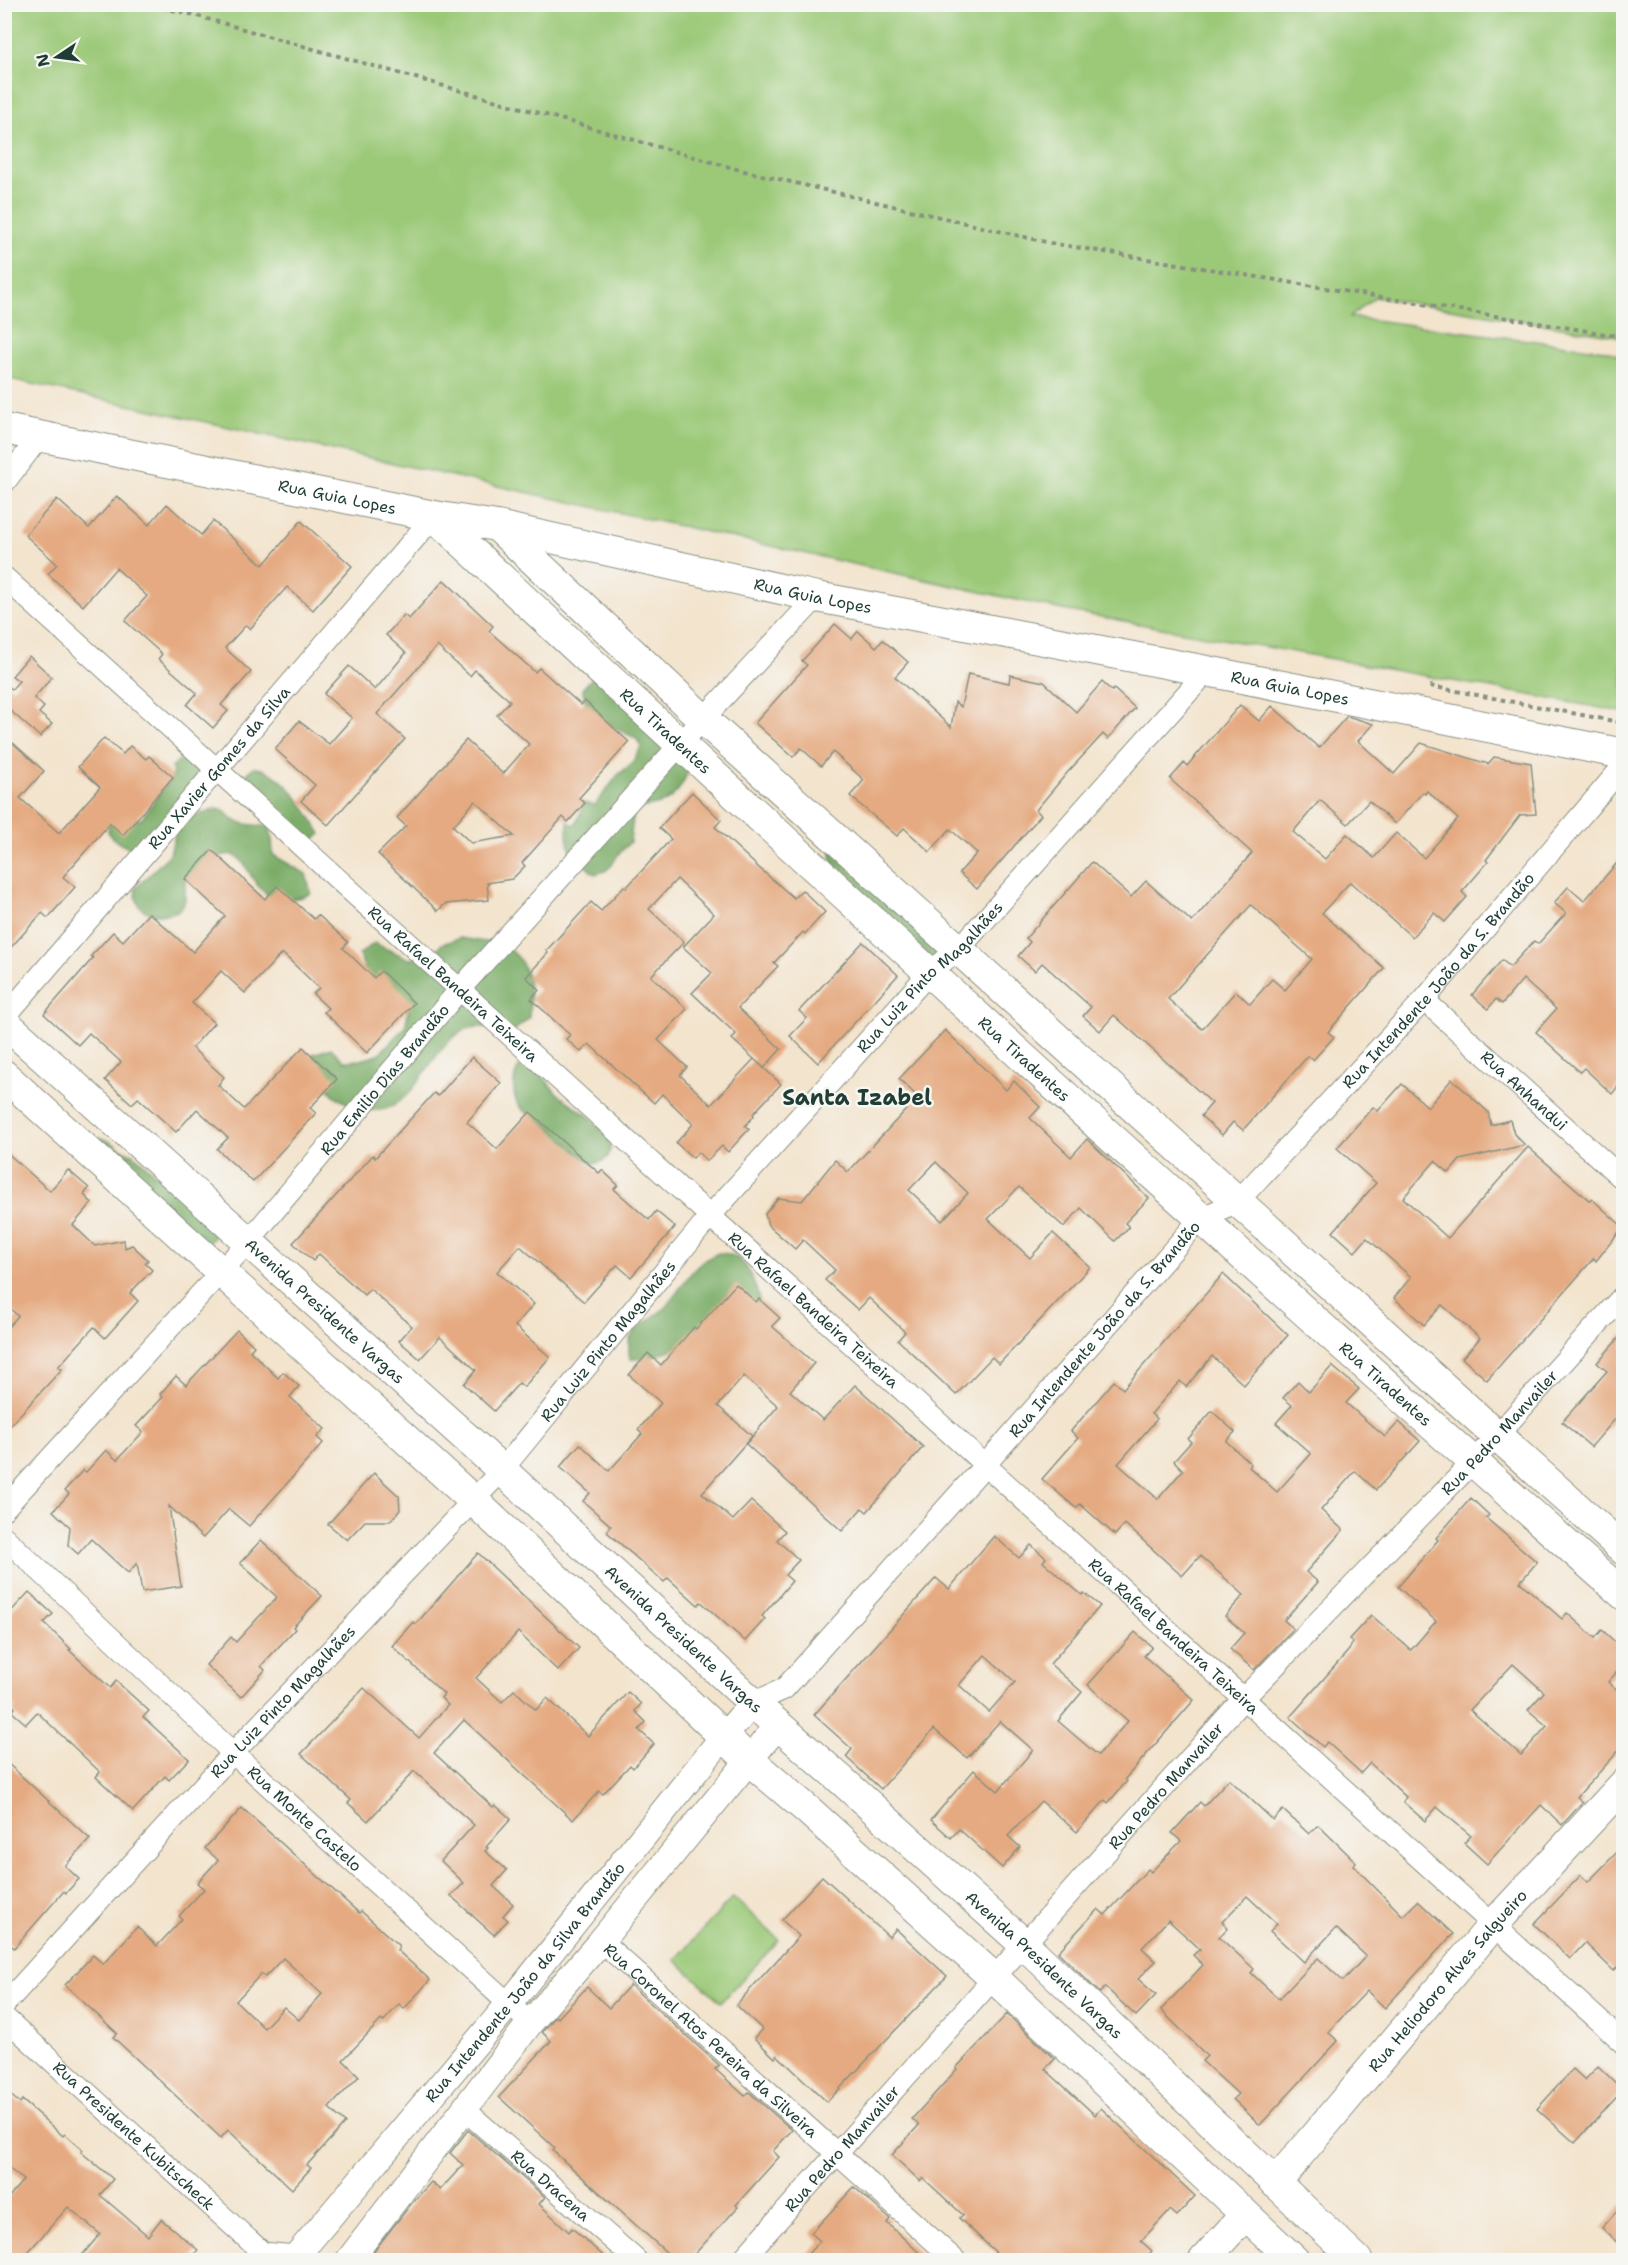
<svg xmlns="http://www.w3.org/2000/svg" width="1628" height="2265" font-family="'Shantell Sans',sans-serif">
<style>
.green{fill:#9bc978;stroke:#5d8356;stroke-width:1.5}
.forest{fill:#7cad68;stroke:#4e754e;stroke-width:1.5}
.building{fill:#e5aa81;fill-rule:evenodd}
.lines{fill:none;stroke-linecap:round;stroke-linejoin:round}
.minor-casing{stroke:#899081;stroke-width:23}
.tertiary-casing{stroke:#899081;stroke-width:28}
.secondary-casing{stroke:#899081;stroke-width:32}
.path{stroke:#899081;stroke-width:4;stroke-dasharray:4.5 4.5;stroke-linecap:butt}
.minor{stroke:#fff;stroke-width:21}
.tertiary{stroke:#fff;stroke-width:26}
.secondary{stroke:#fff;stroke-width:30}
.labels{text-anchor:middle;stroke-width:5;stroke-linejoin:round;paint-order:stroke}
.street-label{font-size:16px;fill:#1f3d34;stroke:#f6f6f2}
.district-label{font-size:22px;font-weight:bold;fill:#1f3d34;stroke:#f6f6f2}
</style>
<rect width="100%" height="100%" fill="#f6f6f2"/>
<filter id="ink" filterUnits="userSpaceOnUse"><feTurbulence type="fractalNoise" baseFrequency=".0167" numOctaves="2"/><feDisplacementMap in="SourceGraphic" scale="12" xChannelSelector="R" yChannelSelector="G"/><feConvolveMatrix kernelMatrix="1 2 1 2 8 2 1 2 1" color-interpolation-filters="sRGB"/></filter>
<filter id="wash" filterUnits="userSpaceOnUse"><feTurbulence type="fractalNoise" baseFrequency=".008" numOctaves="4" result="noise"/><feDisplacementMap in="SourceGraphic" scale="24" xChannelSelector="R" yChannelSelector="G"/><feGaussianBlur stdDeviation="1.35" result="paint"/><feColorMatrix in="noise" values="0 0 0 0 0 0 0 0 0 0 0 0 0 0 0 0 0 1.4 0 .05"/><feComposite in="paint" operator="in"/></filter>
<g filter="url(#wash)">
<rect width="100%" height="100%" fill="#f3e4ce"/>
<g class="green">
<path d="M5,4L1623,5V337L1375,297L1350,317L1598,349L1623,356V712L1063,610L5,378Z"/>
<path d="M733,1897L779,1940L721,2002L675,1960Z"/>
</g>
<g class="forest">
<path d="M596,674L690,766C683,786 674,802 652,806C644,807 641,807 634,811L630,842L617,856L612,865L605,871L595,874C574,856 564,852 568,822L575,825L585,803L595,805L618,775L632,763L641,747L636,738C621,733 595,715 586,702C584,699 584,693 582,689Z"/>
<path d="M187,758L197,761L207,779L143,846C127,850 118,845 108,832L109,824L114,815L141,820L158,796L173,777L172,768L178,761Z"/>
<path d="M254,767C285,772 306,809 321,834L312,841L285,834L246,782L247,773Z"/>
<path d="M216,809L225,811C236,828 251,823 269,827L272,836L273,855L306,874L311,893C303,898 298,898 288,899C247,902 252,849 225,855C215,857 210,866 202,871C197,874 191,877 185,880C184,889 188,900 181,908C172,917 150,916 141,908C136,903 136,896 135,889L170,854L175,834L180,825L197,815Z"/>
<path d="M832,847L959,949L931,958L834,865L831,857Z"/>
<path d="M460,938C476,941 502,942 515,954C531,970 531,997 529,1018L515,1030C497,1030 477,1022 461,1032C421,1056 411,1133 349,1104C326,1094 319,1078 313,1054L331,1048L344,1061L361,1060L378,1055L405,1027L409,1007L367,973L359,955L374,943L409,959L428,957L442,944Z"/>
<path d="M519,1067C526,1067 531,1067 537,1071C544,1076 549,1085 556,1092C572,1107 614,1126 610,1151C608,1161 601,1162 593,1164C575,1153 566,1141 550,1128C535,1115 514,1113 514,1089C514,1080 514,1075 519,1067Z"/>
<path d="M100,1138C114,1140 119,1151 133,1154L215,1226V1236L209,1243L98,1147Z"/>
<path d="M719,1253C747,1253 753,1279 760,1302L751,1307L728,1293C724,1298 719,1303 716,1309C713,1314 712,1321 707,1326C689,1343 655,1361 630,1359C628,1350 627,1340 634,1332C643,1321 658,1316 667,1306C684,1285 692,1263 719,1253Z"/>
</g>
<g id="blocks">
<g class="building">
<path d="M117,496L149,525L167,504L201,535L213,521L263,565L301,521L352,566L313,610L287,587L250,629L246,625L225,648L251,672L221,705L228,711L213,728L187,705L197,693L158,659L162,654L125,621L147,596L116,568L83,606L48,574L57,564L25,535L57,499L89,528Z"/>
<path d="M444,580L493,626L489,631L535,672L539,668L581,705L585,701L629,742L579,798L585,803L568,822L563,817L522,863L525,866L512,879L487,883L489,900L445,904L438,911L378,854L406,826L397,818L466,740L503,774L529,744L497,715L510,701L475,670L470,676L437,646L377,714L405,739L328,825L301,801L315,785L275,749L299,721L329,744L352,718L324,694L349,666L375,690L406,653L386,635L404,615L409,619ZM475,801L514,836L471,843L453,826Z"/>
<path d="M835,624L852,639L858,631L876,647L883,640L908,662L895,677L951,727L955,702L961,707L968,674L1009,683L1010,675L1044,682L1076,712L1102,682L1112,691L1114,689L1135,708L1108,739L1103,734L1067,773L1036,810L1041,815L977,889L959,873L977,853L950,829L930,852L904,828L897,836L850,796L864,780L833,752L821,766L801,748L793,757L755,723L807,665L802,661Z"/>
<path d="M29,656L52,677L34,698L44,707L39,713L52,724L40,737L4,705V683L12,689L19,681L12,676Z"/>
<path d="M1240,705L1259,721L1272,706L1319,748L1347,716L1373,724L1358,741L1394,774L1421,743L1488,764L1494,757L1531,763L1536,814L1520,815L1486,860L1488,862L1462,892L1467,897L1445,922L1434,913L1412,937L1350,882L1322,913L1384,968L1328,1032L1334,1037L1313,1060L1308,1056L1243,1130L1233,1122L1222,1135L1201,1116L1212,1103L1114,1015L1100,1031L1083,1016L1091,1007L1042,963L1035,971L1018,956L1030,942L1026,938L1092,862L1131,897L1146,881L1192,922L1252,853L1170,779L1184,763L1187,766ZM1427,791L1458,819L1424,858L1396,833L1374,858L1347,834L1325,859L1293,832L1320,800L1348,824L1369,801L1395,824L1423,792L1425,794ZM1251,905L1312,959L1285,990L1272,979L1250,1004L1236,991L1202,1029L1168,999Z"/>
<path d="M104,738L123,754L130,746L146,759L149,756L173,777L123,835L110,823L63,877L75,887L48,918L42,913L4,955V752L13,743L44,771L20,798L59,833L100,787L78,767Z"/>
<path d="M692,792L721,820L715,827L758,867L794,898L802,890L825,912L805,934L803,932L774,963L778,966L738,1008L781,1049L764,1068L732,1039L736,1034L692,993L712,973L683,947L714,914L677,879L649,909L684,942L651,976L687,1009L658,1040L687,1067L680,1075L711,1105L754,1059L781,1084L753,1114L754,1116L745,1126L749,1129L728,1152L722,1146L707,1161L698,1152L693,1158L676,1143L693,1124L662,1094L654,1103L589,1044L581,1052L566,1039L570,1035L531,999L539,990L526,977L548,953L546,951L591,902L601,911L624,886L626,888L671,839L659,828Z"/>
<path d="M212,850L265,899L277,886L314,919L318,915L348,942L343,948L374,978L381,971L414,1003L367,1053L324,1012L328,1008L313,994L319,988L282,953L245,993L221,971L192,1003L214,1023L192,1048L224,1077L218,1085L244,1109L303,1047L337,1079L310,1108L316,1113L253,1182L217,1149L228,1138L197,1109L176,1132L138,1098L132,1104L105,1080L121,1062L89,1033L78,1045L44,1014L93,958L91,956L113,932L123,941L149,913L193,952L225,916L185,879Z"/>
<path d="M1623,856V1080L1612,1094L1584,1068L1580,1072L1536,1032L1556,1009L1523,979L1502,1004L1496,999L1488,1009L1472,995L1502,960L1510,967L1534,941L1538,944L1566,913L1554,903L1568,887L1584,901Z"/>
<path d="M863,942L898,975L818,1063L790,1036L807,1018L799,1011Z"/>
<path d="M945,1030L1006,1090L1014,1081L1040,1107L1030,1118L1071,1157L1087,1139L1149,1198L1125,1223L1129,1227L1115,1241L1081,1208L1064,1227L1019,1187L988,1219L1030,1258L1053,1233L1090,1267L999,1364L992,1357L956,1395L898,1340L905,1332L869,1298L858,1310L825,1280L835,1270L803,1240L795,1249L768,1225L765,1214L778,1198L802,1201L835,1160L848,1172L918,1097L899,1079ZM936,1162L968,1193L942,1221L909,1190Z"/>
<path d="M472,1057L501,1083L467,1122L497,1149L530,1112L599,1173L602,1170L618,1185L614,1189L649,1220L656,1211L675,1227L631,1277L617,1265L584,1302L520,1246L497,1272L534,1304L515,1326L550,1357L524,1387L519,1383L494,1411L464,1384L476,1370L440,1337L420,1359L399,1341L412,1326L370,1289L364,1295L319,1254L313,1261L293,1243L373,1155L375,1158L434,1093L438,1096Z"/>
<path d="M1452,1079L1488,1112L1491,1125L1510,1120L1514,1134L1525,1145L1460,1160L1449,1173L1435,1161L1403,1198L1448,1238L1528,1147L1590,1201L1592,1199L1623,1227L1596,1261L1594,1258L1487,1380L1462,1358L1480,1338L1442,1305L1424,1325L1394,1298L1411,1277L1367,1238L1355,1252L1333,1232L1376,1183L1337,1148L1373,1107L1378,1111L1402,1084L1428,1107Z"/>
<path d="M4,1150L50,1191L68,1170L89,1188L84,1195L92,1203L73,1225L95,1246L124,1240L125,1248L132,1245L148,1260L145,1263L152,1270L130,1293L138,1301L105,1338L94,1327L58,1367L62,1369L4,1432V1331L18,1316L4,1303Z"/>
<path d="M1223,1274L1288,1335L1244,1385L1212,1356L1186,1387L1180,1381L1151,1414L1157,1419L1118,1464L1158,1499L1183,1470L1174,1461L1191,1442L1188,1439L1212,1411L1235,1432L1226,1441L1251,1464L1249,1467L1277,1492L1311,1454L1276,1423L1292,1405L1283,1398L1298,1381L1309,1392L1332,1366L1359,1389L1346,1403L1385,1437L1399,1422L1420,1441L1376,1490L1355,1471L1321,1510L1343,1530L1306,1572L1318,1582L1284,1620L1293,1629L1254,1670L1230,1649L1244,1633L1225,1616L1244,1595L1200,1556L1182,1576L1125,1524L1115,1535L1080,1504L1076,1508L1042,1479L1078,1438L1071,1431L1114,1381L1123,1389Z"/>
<path d="M736,1284L756,1302L759,1299L780,1318L772,1326L814,1363L790,1391L823,1420L855,1385L923,1447L867,1512L862,1508L842,1531L746,1444L778,1406L744,1376L718,1406L752,1436L702,1493L733,1520L751,1501L785,1531L777,1540L799,1560L785,1575L792,1581L762,1616L765,1619L745,1641L701,1602L698,1605L668,1578L664,1582L607,1532L611,1526L583,1501L590,1493L560,1467L580,1444L609,1471L642,1434L638,1430L661,1403L629,1375L648,1353L661,1365L694,1327L696,1329Z"/>
<path d="M237,1330L254,1346L250,1351L278,1378L283,1372L299,1386L290,1397L325,1429L317,1437L323,1443L249,1526L229,1509L203,1538L169,1506L181,1586L142,1592L137,1563L128,1573L91,1539L78,1554L68,1545L70,1527L53,1511L69,1494L65,1490L83,1470L86,1472L106,1450L117,1460L143,1432L136,1426L163,1397L160,1394L176,1376L186,1385Z"/>
<path d="M1623,1333V1410L1591,1447L1562,1422L1607,1371L1597,1363Z"/>
<path d="M374,1473L399,1496L400,1510L390,1521H365L347,1540L328,1524Z"/>
<path d="M1471,1498L1489,1515L1486,1518L1537,1562L1520,1582L1562,1619L1567,1613L1595,1638L1602,1630L1623,1649V1665L1608,1682L1623,1695V1746L1577,1797L1583,1802L1562,1825L1541,1805L1487,1864L1464,1843L1471,1836L1437,1807L1425,1821L1403,1802L1406,1797L1370,1763L1361,1773L1327,1742L1323,1747L1290,1717L1349,1650L1353,1642L1349,1639L1371,1615L1411,1650L1436,1621L1398,1587L1438,1540L1436,1538ZM1513,1664L1544,1692L1528,1710L1547,1726L1521,1755L1470,1710Z"/>
<path d="M994,1536L1019,1558L1031,1545L1046,1558L1043,1562L1082,1595L1084,1593L1100,1606L1050,1664L1082,1692L1058,1721L1094,1752L1098,1755L1128,1721L1088,1685L1135,1632L1152,1647L1144,1656L1194,1700L1125,1779L1127,1781L1108,1803L1105,1800L1077,1832L1041,1801L1008,1836L1020,1847L1002,1868L959,1829L951,1838L931,1820L974,1770L998,1791L1033,1750L1000,1721L967,1758L934,1729L881,1789L846,1757L852,1749L814,1715L936,1578L949,1589ZM985,1655L1015,1682L989,1712L959,1685Z"/>
<path d="M261,1540L322,1596L293,1627L295,1629L261,1666L265,1670L241,1697L206,1665L231,1637L236,1642L277,1597L240,1563Z"/>
<path d="M478,1553L579,1648L558,1671L518,1632L476,1678L502,1702L514,1690L536,1710L547,1698L588,1736L628,1692L641,1704L635,1711L646,1722L639,1730L654,1744L633,1768L630,1765L603,1794L599,1791L573,1820L464,1720L434,1753L493,1807L495,1805L511,1819L486,1847L488,1848L485,1851L507,1870L493,1886L513,1904L503,1916L508,1920L494,1935L451,1896L464,1883L441,1861L474,1825L414,1771L368,1821L348,1803L351,1800L301,1754L364,1688L419,1738L448,1705L441,1698L444,1694L392,1646L413,1622L416,1624Z"/>
<path d="M29,1592L53,1614L44,1623L71,1649L69,1650L110,1688L116,1681L149,1711L143,1717L189,1759L169,1780L165,1776L133,1811L96,1777L100,1772L37,1712L26,1724L12,1712L15,1708L4,1699V1619Z"/>
<path d="M4,1760L90,1839L65,1866L79,1879L66,1893L64,1891L14,1948L4,1939Z"/>
<path d="M1229,1779L1273,1820L1283,1810L1309,1834L1318,1825L1356,1862L1353,1865L1403,1916L1418,1901L1453,1934L1385,2008L1367,1991L1328,2032L1338,2041L1260,2125L1233,2099L1238,2094L1202,2061L1207,2056L1161,2010L1203,1965L1193,1955L1200,1949L1168,1920L1142,1948L1156,1961L1138,1979L1156,1995L1136,2016L1105,1987L1100,1993L1058,1952L1098,1909L1105,1915L1148,1869L1151,1872L1181,1841L1172,1833L1200,1802L1204,1806ZM1247,1896L1277,1924L1270,1931L1304,1962L1336,1928L1366,1956L1343,1981L1318,1958L1279,1999L1251,1973L1254,1969L1219,1937L1228,1928L1222,1922Z"/>
<path d="M242,1808L359,1913L361,1911L399,1946L397,1950L430,1980L404,2009L399,2004L383,2022L381,2020L343,2060L359,2076L329,2108L345,2123L307,2165L311,2168L292,2189L228,2130L221,2138L113,2037L117,2033L65,1985L93,1955L103,1964L137,1927L157,1946L182,1919L179,1916L204,1889L197,1883L218,1860L205,1848ZM283,1958L322,1994L299,2020L284,2007L264,2028L236,2001L261,1974L265,1977Z"/>
<path d="M1623,1846V1960L1614,1971L1585,1943L1570,1959L1534,1924L1581,1875L1588,1882Z"/>
<path d="M822,1876L889,1937L896,1929L947,1976L827,2102L777,2055L775,2058L754,2038L762,2029L736,2005L799,1936L782,1920Z"/>
<path d="M630,1985L719,2065L715,2069L745,2096L749,2092L792,2130L773,2151L779,2157L736,2205L738,2207L689,2260H675L553,2151L555,2148L499,2097L551,2041L542,2032L556,2016L558,2018L587,1987L609,2008Z"/>
<path d="M1007,2014L1055,2059L1045,2069L1095,2115L1101,2108L1195,2196L1177,2216L1170,2210L1141,2241L1152,2251L1143,2260H1004L959,2218L963,2215L923,2178L920,2181L892,2155L919,2125L912,2119L957,2069L956,2068Z"/>
<path d="M1598,2066L1623,2090L1575,2143L1537,2109L1573,2069L1585,2080Z"/>
<path d="M4,2090L20,2103L22,2100L63,2136L65,2134L83,2150L81,2152L113,2179L100,2195L148,2236L161,2219L198,2250L189,2260H78L100,2234L68,2207L21,2260H16L4,2251V2203L23,2180L4,2164Z"/>
<path d="M468,2130L545,2197L539,2204L569,2232L572,2228L608,2260H367L411,2204L431,2182L440,2190L463,2165L450,2153Z"/>
<path d="M854,2187L890,2219L887,2223L927,2260H802L820,2241L811,2233Z"/>
<path d="M1623,2204V2248L1602,2228Z"/>
</g>
</g>
</g>
<g filter="url(#ink)">
<use href="#blocks" fill-opacity="0" stroke="#899081" stroke-width="1.5"/>
<g class="lines">
<defs>
<g id="minor">
<path d="M4,483L40,436"/>
<path id="s1" d="M4,577L1624,2043"/>
<path id="s2" d="M1424,1000L1624,1180"/>
<path id="s3" d="M4,1018L434,516"/>
<path id="s4" d="M4,1509L248,1242L460,989L703,719L817,597"/>
<path id="s5" d="M4,1537L233,1753L530,2023"/>
<path id="s6" d="M753,1703L784,1689L985,1465L1201,1218L1237,1202L1424,1000L1624,765"/>
<path id="s7" d="M601,1941L955,2260"/>
<path id="s8" d="M4,2005L233,1753L502,1470L710,1216L930,972L959,949L1207,671"/>
<path id="s9" d="M4,2017L263,2253L296,2256L301,2260"/>
<path id="s10" d="M465,2110L636,2260"/>
<path id="s11" d="M742,2260L1243,1699L1473,1462L1624,1295"/>
</g>
<g id="tertiary">
<path id="s12" d="M293,2260L509,2004L723,1737L753,1703"/>
<path d="M349,2260L530,2023L601,1941L778,1725"/>
</g>
<g id="secondary">
<path id="s13" d="M4,429L434,516L497,526L817,597L1207,671L1624,754"/>
<path id="s14" d="M434,516C826,881 1222,1241 1624,1595"/>
<path d="M498,527L703,719L1624,1550"/>
<path id="s15" d="M4,1022L502,1470L753,1703L838,1777L1024,1944L1357,2260"/>
<path d="M4,1075L474,1501L749,1760L809,1811L994,1978L1294,2260"/>
<path id="s16" d="M1275,2183L1493,1925L1624,1784"/>
<path d="M1204,2260L1245,2215"/>
</g>
</defs>
<use href="#minor" class="minor-casing"/>
<use href="#tertiary" class="tertiary-casing"/>
<use href="#secondary" class="secondary-casing"/>
<g class="path">
<path d="M145,4L190,14L740,170L1050,243L1624,337"/>
<path d="M1430,686L1624,723"/>
</g>
<use href="#minor" class="minor"/>
<use href="#tertiary" class="tertiary"/>
<use href="#secondary" class="secondary"/>
</g>
</g>
<g class="labels">
<g class="street-label">
<text dy="6" stroke="none"><textPath href="#s13" startOffset="340">Rua Guia Lopes</textPath></text>
<text dy="6" stroke="none"><textPath href="#s13" startOffset="826">Rua Guia Lopes</textPath></text>
<text dy="6" stroke="none"><textPath href="#s13" startOffset="1312">Rua Guia Lopes</textPath></text>
<text dy="6" stroke="none"><textPath href="#s14" startOffset="316">Rua Tiradentes</textPath></text>
<text dy="6" stroke="none"><textPath href="#s3" startOffset="330">Rua Xavier Gomes da Silva</textPath></text>
<text dy="6" stroke="none"><textPath href="#s8" startOffset="1384">Rua Luiz Pinto Magalhães</textPath></text>
<text dy="6" stroke="none"><textPath href="#s6" startOffset="1002">Rua Intendente João da S. Brandão</textPath></text>
<text dy="6" stroke="none"><textPath href="#s1" startOffset="606">Rua Rafael Bandeira Teixeira</textPath></text>
<text dy="6" stroke="none"><textPath href="#s14" startOffset="802">Rua Tiradentes</textPath></text>
<text dy="6" stroke="none"><textPath href="#s4" startOffset="574">Rua Emilio Dias Brandão</textPath></text>
<text dy="6" stroke="none"><textPath href="#s2" startOffset="135">Rua Anhandui</textPath></text>
<text dy="6" stroke="none"><textPath href="#s1" startOffset="1092">Rua Rafael Bandeira Teixeira</textPath></text>
<text dy="6" stroke="none"><textPath href="#s15" startOffset="432">Avenida Presidente Vargas</textPath></text>
<text dy="6" stroke="none"><textPath href="#s6" startOffset="516">Rua Intendente João da S. Brandão</textPath></text>
<text dy="6" stroke="none"><textPath href="#s8" startOffset="898">Rua Luiz Pinto Magalhães</textPath></text>
<text dy="6" stroke="none"><textPath href="#s14" startOffset="1288">Rua Tiradentes</textPath></text>
<text dy="6" stroke="none"><textPath href="#s11" startOffset="1122">Rua Pedro Manvailer</textPath></text>
<text dy="6" stroke="none"><textPath href="#s1" startOffset="1578">Rua Rafael Bandeira Teixeira</textPath></text>
<text dy="6" stroke="none"><textPath href="#s15" startOffset="918">Avenida Presidente Vargas</textPath></text>
<text dy="6" stroke="none"><textPath href="#s8" startOffset="412">Rua Luiz Pinto Magalhães</textPath></text>
<text dy="6" stroke="none"><textPath href="#s11" startOffset="636">Rua Pedro Manvailer</textPath></text>
<text dy="6" stroke="none"><textPath href="#s5" startOffset="412">Rua Monte Castelo</textPath></text>
<text dy="6" stroke="none"><textPath href="#s15" startOffset="1404">Avenida Presidente Vargas</textPath></text>
<text dy="6" stroke="none"><textPath href="#s16" startOffset="266">Rua Heliodoro Alves Salgueiro</textPath></text>
<text dy="6" stroke="none"><textPath href="#s12" startOffset="362">Rua Intendente João da Silva Brandão</textPath></text>
<text dy="6" stroke="none"><textPath href="#s7" startOffset="148">Rua Coronel Atos Pereira da Silveira</textPath></text>
<text dy="6" stroke="none"><textPath href="#s9" startOffset="176">Rua Presidente Kubitscheck</textPath></text>
<text dy="6" stroke="none"><textPath href="#s11" startOffset="150">Rua Pedro Manvailer</textPath></text>
<text dy="6" stroke="none"><textPath href="#s10" startOffset="114">Rua Dracena</textPath></text>
</g>
<g class="district-label">
<text x="857" y="1105">Santa Izabel</text>
</g>
</g>
<rect width="1628" height="2265" fill="none" stroke="#f6f6f2" stroke-width="24"/>
<g transform="translate(57 57) rotate(257)" stroke="#f6f6f2" stroke-width="4.5" paint-order="stroke">
<path d="M0-4.5L10 22L0 15L-10 22Z" fill="#1f3d34"/>
<text y="-9" font-size="16" font-weight="bold" text-anchor="middle" fill="#1f3d34">N</text>
</g>
</svg>
